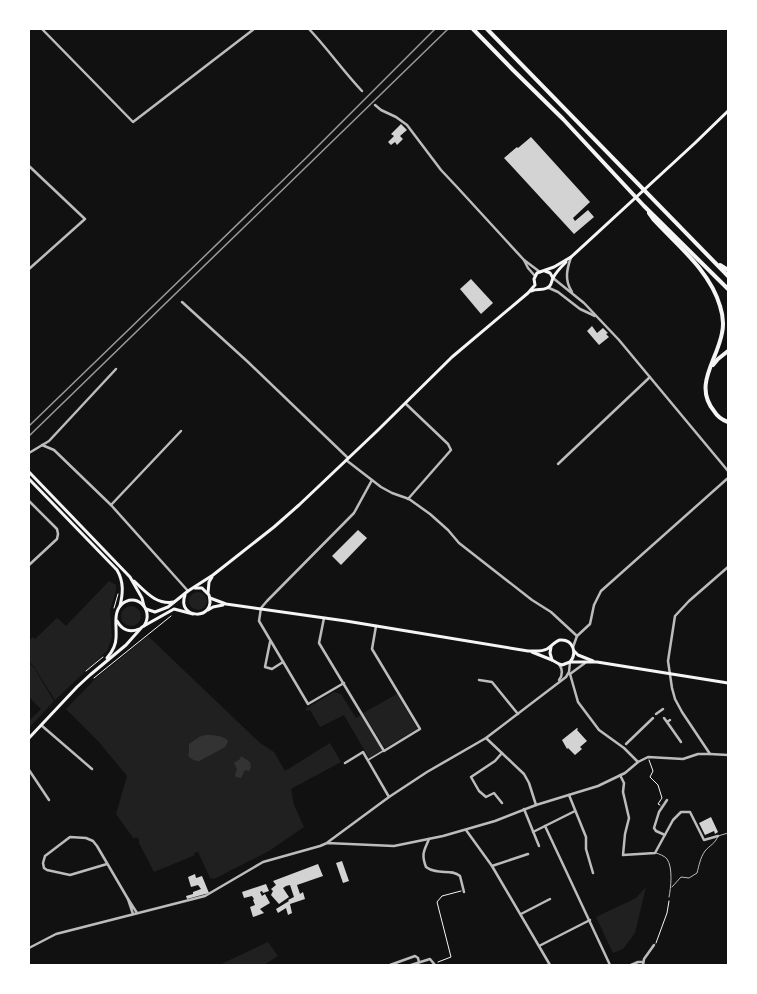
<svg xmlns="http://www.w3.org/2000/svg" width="757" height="994" font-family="'Asap Condensed',sans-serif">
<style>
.green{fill:#202020}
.water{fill:#333}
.building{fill:#d3d3d3}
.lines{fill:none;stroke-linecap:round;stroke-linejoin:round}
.path{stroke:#f5f5f5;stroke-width:1}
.service{stroke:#bcbcbc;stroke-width:1}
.pedestrian{stroke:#bcbcbc;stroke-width:1.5}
.minor{stroke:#bcbcbc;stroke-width:2.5}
.secondary{stroke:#f5f5f5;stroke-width:3}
.motorway{stroke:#f5f5f5;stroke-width:4}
.rail{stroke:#9a9a9a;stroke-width:1.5}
</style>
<rect width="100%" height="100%" fill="#111"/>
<g class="green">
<path d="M109,581L116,585V591L110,610L112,637L107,651L55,700L34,667L29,661V641L33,637L35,639L57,618L66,626Z"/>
<circle cx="198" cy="601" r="9"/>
<circle cx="131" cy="616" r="10"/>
<path d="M148,636L260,743L274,752L285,771L330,743L341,762L291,789L294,805L304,827L269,851L214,879L210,878L198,852L194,853L195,855L154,872L139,843V839L136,837L134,839L116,814L127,776L99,742L66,709L95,679Z"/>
<path d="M29,663L34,668L54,701L29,728V721L41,709L29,697Z"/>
<path d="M334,692L341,694L356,718L361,715L382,750L369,758L344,715L320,727L310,710L307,711L305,709Z"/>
<path d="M397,694L417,728V729L385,748L363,713Z"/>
<path d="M646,887L635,933L623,949L613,953L596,917L636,898Z"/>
<path d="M268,942L278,956L264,965H219Z"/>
</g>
<g class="water">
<path d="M205,735C212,735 223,735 228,741C227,743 227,745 225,747C224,748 201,760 199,761C195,761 191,759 188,756L189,752V744L199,737Z"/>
<path d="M241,756L250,762L251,767L249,771L245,770L241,778L236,777L235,775L237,769L234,763L240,759Z"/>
</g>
<g class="building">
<path d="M401,124L407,130L400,136L403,139L397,145L395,142L391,145L388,142L394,136L391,134Z"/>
<path d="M531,137L590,202L573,218L575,221L588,210L594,217L574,234L504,158L517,147L518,148Z"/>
<path d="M471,279L493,303L481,314L460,289Z"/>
<path d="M592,326L597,333L603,328L608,333L606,334L609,337L599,345L587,331Z"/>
<path d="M358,530L367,538L341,565L332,556Z"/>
<path d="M577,728L578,729L577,730L587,741L580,747L582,749L575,755L568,748L567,749L562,740Z"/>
<path d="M711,817L718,832L715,834L714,831L705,835L699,823Z"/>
<path d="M342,861L349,881L343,883L336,863Z"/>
<path d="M318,864L323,876L297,885L300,894L303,892L305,899L290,904L292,913L288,915L286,908L278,913L276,909L289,901L288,900L294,897L290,885L286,886L283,888L289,897L279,904L271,895L273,891L271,889L276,885L273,881Z"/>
<path d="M195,874L196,878L202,876L209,893L187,899L186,896L193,894V892L201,889L198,885L191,887L188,877Z"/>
<path d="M266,884L269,891L263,893L262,891L260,892L262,896L265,894L270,903L260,909L264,913L253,917L250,907L255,905L253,900L254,899L252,896L244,898L242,892Z"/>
</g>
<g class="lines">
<g class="path">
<path d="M114,608L118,594"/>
<path d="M86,671L103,657"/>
<path d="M94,678L171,616"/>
<path d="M649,760L653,771L650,777L658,785L662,798L658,804L660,805"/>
<path d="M656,943L667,913L669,901"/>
<path d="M438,962L451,957L437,902L442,896L461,891"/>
</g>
<g class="service">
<path d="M656,853C659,854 665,856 667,859C673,867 671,888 669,897"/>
<path d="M672,887L681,877L689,878L697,873C699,866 700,858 705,851C710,845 715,844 718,836L728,833"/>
</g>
<path class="pedestrian" d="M368,760L383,751"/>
<g class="minor">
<path d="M42,29L133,122L254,29"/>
<path d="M309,29C328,49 343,71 362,91"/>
<path d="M375,105L381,110L396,117L407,125L441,170L457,187L524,260L540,272"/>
<path d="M29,166L85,219L29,269"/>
<path d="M571,257C567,269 564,280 572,292"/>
<path d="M524,260L528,268L535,276"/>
<path d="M553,278L584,303L619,340L728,471"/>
<path d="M549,288L558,292L580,309L595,316"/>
<path d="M182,302L248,362L348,458"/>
<path d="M406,404L448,444L451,450L408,499"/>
<path d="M42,445L54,450L111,505L188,591"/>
<path d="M29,453L49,441L116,369"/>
<path d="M346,460L381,487L392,493L409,499L430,514L448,530L459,543L532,600L551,612L577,636"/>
<path d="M558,464L650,377"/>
<path d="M29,501L57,529L58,534L57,539L29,565"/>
<path d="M111,505L181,431"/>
<path d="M324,618L319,643L384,751L420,729L372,649L376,626"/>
<path d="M270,642L265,667L272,669L283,662"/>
<path d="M573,647L577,636L590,624L594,605L601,591L728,478"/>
<path d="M559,664C563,670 563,675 559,680"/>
<path d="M570,674L578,702L599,730L624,748L638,762"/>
<path d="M570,674L585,663"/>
<path d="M479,680L492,682L518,714"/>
<path d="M344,683L308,704L259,621L261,608L267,601L354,513L372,480"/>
<path d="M656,714L663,709"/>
<path d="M664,718L667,722L670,720"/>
<path d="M667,722L681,742"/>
<path d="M41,725L92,769"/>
<path d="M486,738L524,774L529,783L536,805"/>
<path d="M626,744L653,718"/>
<path d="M502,753L495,761L471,777L479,791L486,797L494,793L502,803"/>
<path d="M710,754L682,712L675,699L672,688L668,661L675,616L689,601L728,567"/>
<path d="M345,763L363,752L389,797"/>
<path d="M29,770L49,800"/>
<path d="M620,775L624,783L623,792L629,818L625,834L623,855L655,853L673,820L681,812H690L704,840L718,836"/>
<path d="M569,795L586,837V849L593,873"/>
<path d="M524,809L539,846"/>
<path d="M545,826L610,965"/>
<path d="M466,830L492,866L550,965"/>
<path d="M533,832L575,811"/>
<path d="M665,835L656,831L654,828L659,812L667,800"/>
<path d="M429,839C424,851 421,854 426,867C438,876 451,868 460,876L464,892"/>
<path d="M328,842L389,797L427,772L486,738L566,677L569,672L570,662"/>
<path d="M107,864L70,875L47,870L44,868L43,863L45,856L70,837L86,838L93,841L97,846L128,899"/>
<path d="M492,866L528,854"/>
<path d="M133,914L128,899L137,913"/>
<path d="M521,914L550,899"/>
<path d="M539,946L590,920"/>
<path d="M29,948L56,934L205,896L263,862L320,846L327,843L394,846L443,836L495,821L536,805L598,786L625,773L638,762L648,757L683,759L698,754H710L728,755"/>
<path d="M390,965L415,956L418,958L419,962"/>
<path d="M411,965L430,959L435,965"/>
<path d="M631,965L638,962H643"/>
<path d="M643,965L644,959L654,945"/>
</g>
<g class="secondary">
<path d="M570,258L695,143L728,111"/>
<path d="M545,271L550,273L553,278"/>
<path d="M531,291C538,288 541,291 547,288C552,286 551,282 553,278C556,272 562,266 566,262"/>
<path d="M29,472L130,577L142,598L144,606"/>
<path d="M29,479L117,570C124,582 123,593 120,606"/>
<path d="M134,581C146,592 156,605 174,602"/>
<path d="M208,593L209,582L212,577"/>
<path d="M185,595C176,620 217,621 209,595L202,588H195"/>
<path d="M210,598L226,604L346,621L528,651C535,651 541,652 547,649C552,646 555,641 560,640C574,639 577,654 570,662"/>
<path d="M146,609L155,612L168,607L188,591L213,575L274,527L299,505L377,431L452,357L528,293L535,285L534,279L537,273L554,267L571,257"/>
<path d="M208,610L213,607L223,605"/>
<path d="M117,621C122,630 130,633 139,629"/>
<path d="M551,647L550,653L552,660"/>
<path d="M574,651L578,655L593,661"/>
<path d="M532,652L552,660L559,664L562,665L570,662H597L728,683"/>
<path d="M107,658C112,652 116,646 116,638C117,628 113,613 121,605C135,591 155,609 144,626"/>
<path d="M29,738L77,687L90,675L126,645L142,627L174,609L193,614"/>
</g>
<g class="motorway">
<path d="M473,29L513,70L563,119L644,206L728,289"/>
<path d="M487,29L728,276"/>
<path d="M649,213L654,220C678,246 710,271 720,306C723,315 724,324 722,333C717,361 693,385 714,411C717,416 722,420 728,422"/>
<path d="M720,265L728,270"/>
<path d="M713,365L718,359L728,351"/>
</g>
<g class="rail">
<path d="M29,426L306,158L435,29"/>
<path d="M29,436L448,29"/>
</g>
</g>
<rect width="757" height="994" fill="none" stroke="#ffffff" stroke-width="60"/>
</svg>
